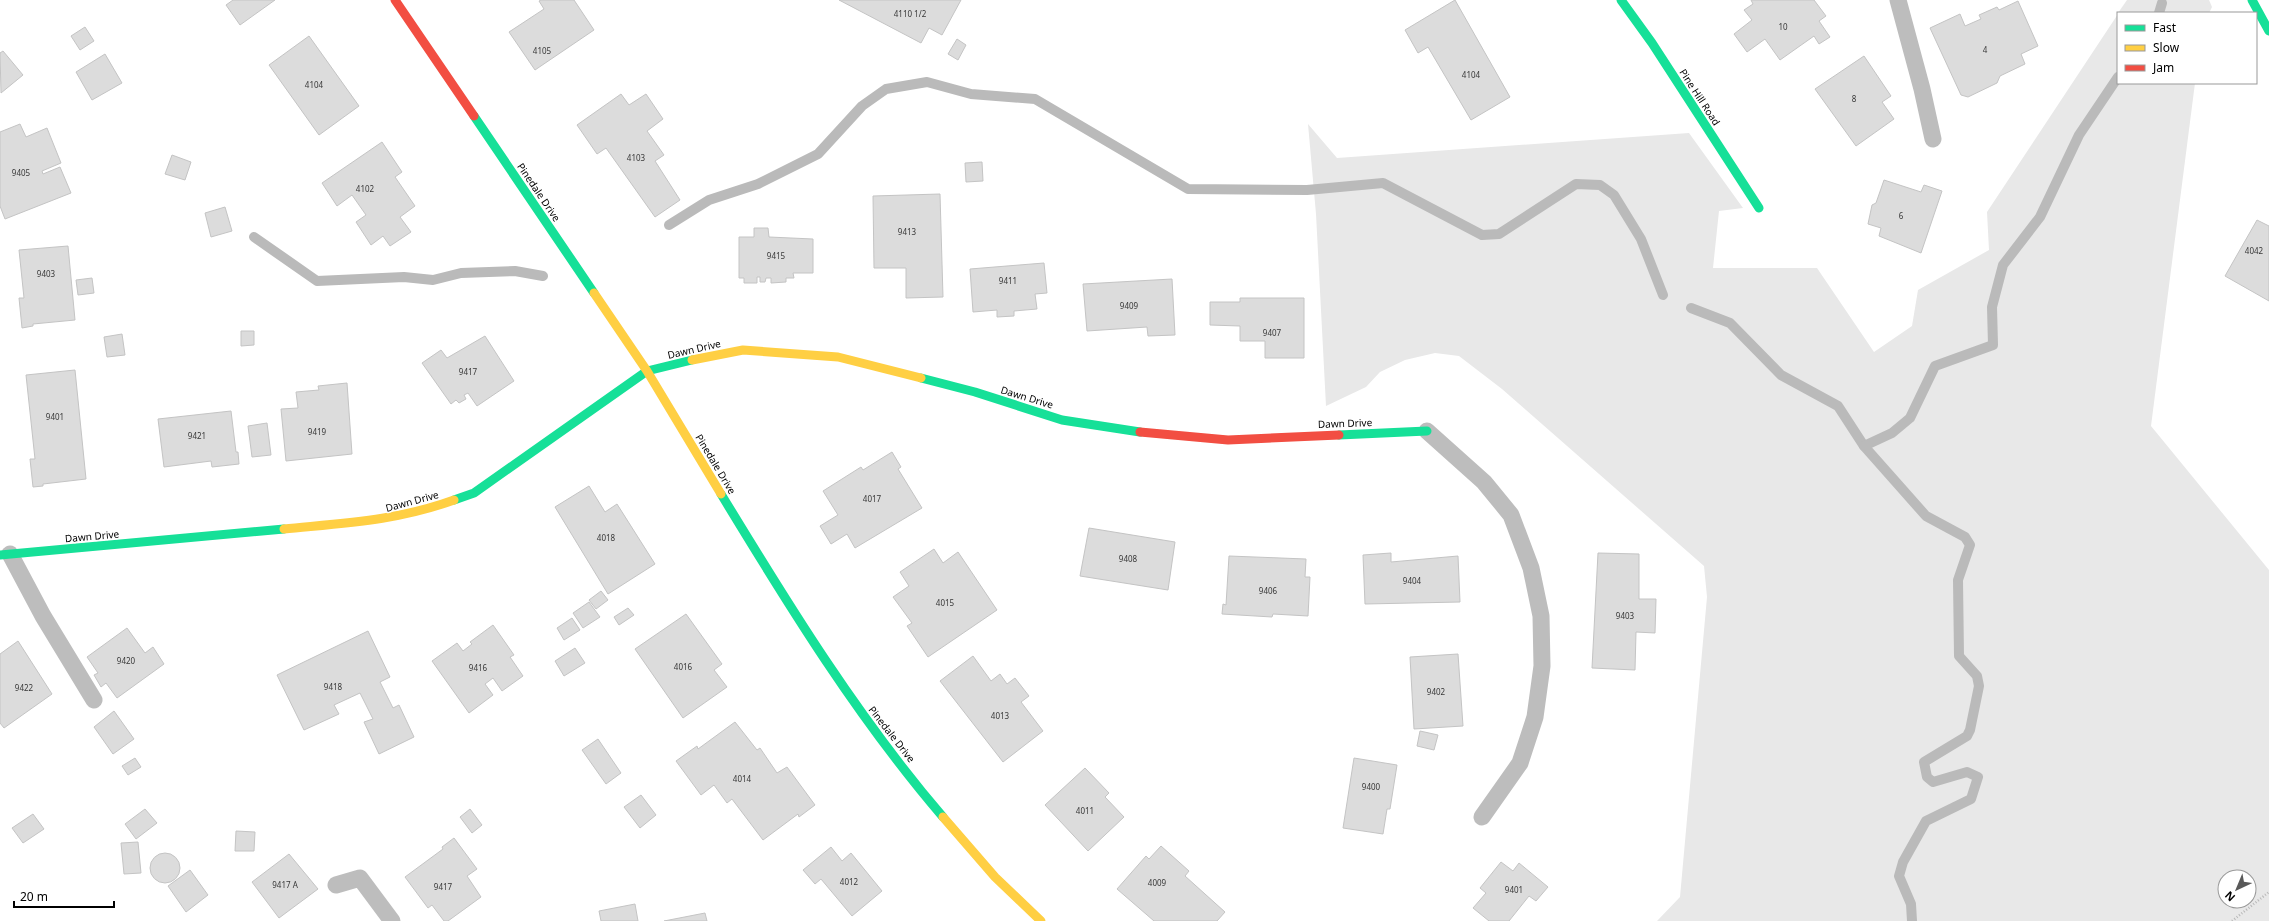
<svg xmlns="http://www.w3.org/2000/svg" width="2269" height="921" font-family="'Noto Sans',sans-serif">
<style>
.green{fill:#e8e8e8;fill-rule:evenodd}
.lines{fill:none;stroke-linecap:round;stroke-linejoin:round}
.stream{stroke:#bababa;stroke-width:10}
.building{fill:#dcdcdc;stroke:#c4c4c4}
.path{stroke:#b8b8b8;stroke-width:2.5;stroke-dasharray:1 2;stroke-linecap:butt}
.lane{stroke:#bdbdbd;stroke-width:17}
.fast{stroke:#16e098;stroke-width:9}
.slow{stroke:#ffcf43;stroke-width:9}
.jam{stroke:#f24e42;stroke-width:9}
.labels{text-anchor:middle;stroke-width:3;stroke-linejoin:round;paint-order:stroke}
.number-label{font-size:8px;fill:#373737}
.street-label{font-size:10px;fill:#000;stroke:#fff}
</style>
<rect width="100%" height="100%" fill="#fff"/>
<g class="green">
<path d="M2127,0H2209L2212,7L2209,13H2118Z"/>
<path d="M2118,14V83H2195L2151,426L2269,570V921H1657L1680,897L1707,597L1704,566L1502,389L1459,356L1435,353L1405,360L1380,372L1366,387L1326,406L1316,214L1308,124L1337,158L1689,133L1743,208L1719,211L1713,268H1817L1874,352L1912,326L1918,290L1989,250L1987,212ZM2225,877H2249V901H2225Z"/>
</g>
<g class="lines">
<g class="stream">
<path d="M2159,13L2162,3"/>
<path d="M669,225L709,200L758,184L818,154L862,106L886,89L927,82L971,94L1035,99L1188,189L1307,190L1383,183L1482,235L1499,234L1576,184L1600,185L1614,195L1641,239L1663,295"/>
<path d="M254,237L317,281L404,277L433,280L461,273L515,271L543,276"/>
<path d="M1691,308L1730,323L1781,375L1838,406L1864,446L1926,516L1965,537L1970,545L1958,580L1959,656L1977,676L1979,686L1970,730L1967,736L1924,762L1927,777L1933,782L1967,772L1978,777L1971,799L1926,821L1903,862L1899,876L1911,904L1912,921"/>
<path d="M1864,446L1892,433L1910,418L1935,366L1993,345L1992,307L2003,265L2040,217L2079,135L2118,77"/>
</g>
</g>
<g class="building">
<path d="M233,0H275L240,25L226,5Z"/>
<path d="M541,0H574L594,30L535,70L509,32L544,9L539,1Z"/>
<path d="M839,0H961L942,35L929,28L921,43Z"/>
<path d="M1455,0L1510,97L1471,120L1428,47L1418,53L1405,30Z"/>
<path d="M1814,0L1826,16L1819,21L1830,37L1819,44L1814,36L1780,60L1765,39L1747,52L1734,34L1752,20L1744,10L1753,4L1751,0Z"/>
<path d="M2018,1L2038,46L2021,54L2025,64L2000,76L1997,83L1968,97L1961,95L1930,28L1960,14L1965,26L1981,19L1979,15L1997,7L1999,10Z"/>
<path d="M85,27L94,41L80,50L71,36Z"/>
<path d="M309,36L359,106L319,135L269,65Z"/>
<path d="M957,39L966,45L958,60L948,54Z"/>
<path d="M3,51L23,75L1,93L0,53Z"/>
<path d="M105,54L122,83L92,100L76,72Z"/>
<path d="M1864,56L1891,96L1882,102L1894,119L1856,146L1815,89Z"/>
<path d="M621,94L629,105L646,94L663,119L647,131L664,155L655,161L680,200L655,217L606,148L597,154L577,125Z"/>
<path d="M20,124L26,137L47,128L61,163L42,171L43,174L60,167L71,193L5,219L0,206V132Z"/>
<path d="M382,142L402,172L395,177L415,206L400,217L411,232L390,246L383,236L371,245L356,222L366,215L352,195L337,206L322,183Z"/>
<path d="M172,155L191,162L185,180L165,174Z"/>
<path d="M982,162L983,181L966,182L965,163Z"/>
<path d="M1884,180L1921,192L1924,185L1942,191L1921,253L1879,236L1881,228L1868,224L1872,205L1876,203Z"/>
<path d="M940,194L943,297L906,298V268H874L873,196Z"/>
<path d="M225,207L232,231L211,237L205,213Z"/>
<path d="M2257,220L2269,226V301L2225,276Z"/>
<path d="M754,228H768L769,237L813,239V273H793L794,278H786V282L771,283V278H766L765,282H760V277H757V283H744V278H739V237H754Z"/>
<path d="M68,246L75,320L33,324V326L22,328L19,298H24L19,250Z"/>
<path d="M1044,263L1047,293L1035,294L1037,309L1014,311V316L997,317V310L973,312L970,269Z"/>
<path d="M92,278L94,293L78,295L76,280Z"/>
<path d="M1172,279L1175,335L1148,336L1147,327L1087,331L1083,284Z"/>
<path d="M1240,298H1304V358H1265V341H1240V326L1210,325V302H1240Z"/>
<path d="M241,331H254V345L241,346Z"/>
<path d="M122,334L125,355L107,357L104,337Z"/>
<path d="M485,336L514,381L477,406L468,393L464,395L466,399L459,403L456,400L451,404L422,363L441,350L447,358Z"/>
<path d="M75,370L86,479L43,484V486L33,487L30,459H35L26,375Z"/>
<path d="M347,383L352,454L286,461L281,409L298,408L296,392L319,390L318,386Z"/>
<path d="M231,411L236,452H238L239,464L212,467L211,461L164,467L158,419Z"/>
<path d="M267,423L271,455L252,457L248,426Z"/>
<path d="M892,452L901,467L898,469L922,508L855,548L847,534L831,544L820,526L838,515L823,491L861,467L863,470Z"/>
<path d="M589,486L605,512L617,504L655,564L608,594L555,507Z"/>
<path d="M1089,528L1175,542L1168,590L1080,576Z"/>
<path d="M934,549L943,563L958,552L997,610L928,657L907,626L912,623L893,597L909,586L900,572Z"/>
<path d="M1391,553V562L1458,556L1460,602L1365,604L1363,555Z"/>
<path d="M1598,553L1639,554V599H1656L1655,633L1636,632L1635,670L1592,668Z"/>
<path d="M1229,556L1306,559L1305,577H1310L1308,616L1273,614L1272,617L1222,614L1223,604L1226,605Z"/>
<path d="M601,591L608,600L596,609L589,600Z"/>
<path d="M589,602L600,617L583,628L573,613Z"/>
<path d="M628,608L634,615L619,625L614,617Z"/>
<path d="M686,614L722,664L714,670L727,687L683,718L635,649Z"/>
<path d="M572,618L580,630L564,640L557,628Z"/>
<path d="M493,625L514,655L510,657L523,676L502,691L493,678L485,684L493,695L469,713L432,661L457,643L463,651L472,644L470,642Z"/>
<path d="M127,628L145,653L153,647L164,664L117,698L106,683L101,687L94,675L98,673L87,657Z"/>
<path d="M368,631L390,677L380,682L393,708L399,705L414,737L379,754L364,722L373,719L360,693L334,705L339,714L304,730L277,675Z"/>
<path d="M18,641L52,694L4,728L0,723V654Z"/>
<path d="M575,648L585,663L564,676L555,661Z"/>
<path d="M1458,654L1463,726L1414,729L1410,657Z"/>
<path d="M973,656L991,681L1000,674L1007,684L1015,678L1029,696L1021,702L1043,731L1003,762L940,681Z"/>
<path d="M114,711L134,739L113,754L94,727Z"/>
<path d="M735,722L757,750L760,748L777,773L787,767L815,805L799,817L798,814L763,840L732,799L727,803L714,785L701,795L676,761L697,746L698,749Z"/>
<path d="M1420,731L1438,735L1434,750L1417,746Z"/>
<path d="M598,739L621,773L606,784L582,750Z"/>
<path d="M135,758L141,767L128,775L122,766Z"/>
<path d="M1354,758L1397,765L1390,809H1387L1383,834L1343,828Z"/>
<path d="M1085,768L1109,793L1105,797L1124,817L1088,851L1045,805Z"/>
<path d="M641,795L656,815L640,828L624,807Z"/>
<path d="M145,809L157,823L136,839L125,824Z"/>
<path d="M470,809L482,825L472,833L460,817Z"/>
<path d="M33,814L44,829L23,843L12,828Z"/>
<path d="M236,831L255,832L254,851H235Z"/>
<path d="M454,838L477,869L467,876L481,897L448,921H444L432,905L428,908L405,877L443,849L442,847Z"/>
<path d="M138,842L141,873L124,874L121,843Z"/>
<path d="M1161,846L1189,871L1185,876L1225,912L1217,921H1154L1117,889L1146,856L1149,859Z"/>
<path d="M831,847L842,861L851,853L882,891L852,916L821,879L815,884L803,870Z"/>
<circle cx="165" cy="868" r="15"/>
<path d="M289,854L318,889L279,918L252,882Z"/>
<path d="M1501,862L1513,871L1519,863L1548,887L1536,901L1529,896L1509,921H1489L1473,908L1486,893L1480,888Z"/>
<path d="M190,870L208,895L186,912L168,886Z"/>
<path d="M635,904L638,921H601L599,911Z"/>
<path d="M705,913L707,921H664Z"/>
</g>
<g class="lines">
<path class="path" d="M2232,921L2269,892"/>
<g class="lane">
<path d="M1898,0L1922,89L1933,139"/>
<path d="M1427,431L1484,482L1511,515L1531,568L1541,616L1542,666L1535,717L1520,763L1482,817"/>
<path d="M10,554L43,616L94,700"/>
<path d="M336,885L360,878L392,921"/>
</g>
<g class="fast">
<path d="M1621,0L1652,43L1759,208"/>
<path d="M2252,0L2269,31"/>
<path d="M474,116L594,293"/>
<path d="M921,378L975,392L1062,420L1140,432"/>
<path d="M1339,435L1427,431"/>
<path d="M721,494C789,606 858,718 943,817"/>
<path d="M454,500L474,493L647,371L692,360"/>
<path d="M0,555L284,529"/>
</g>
<g class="slow">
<path d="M594,293L647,371L721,494"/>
<path d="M692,360L743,350L838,357L921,378"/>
<path d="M284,529C344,523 396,521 454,500"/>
<path d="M943,817L995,877L1041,921"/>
</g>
<g class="jam">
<path d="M395,0L474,116"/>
<path d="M1140,432L1228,440L1339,435"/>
</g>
</g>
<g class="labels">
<g class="number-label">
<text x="910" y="17">4110 1/2</text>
<text x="1783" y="30">10</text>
<text x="1985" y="53">4</text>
<text x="542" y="54">4105</text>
<text x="1471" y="78">4104</text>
<text x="314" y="88">4104</text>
<text x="1854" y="102">8</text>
<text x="636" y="161">4103</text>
<text x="21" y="176">9405</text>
<text x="365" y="192">4102</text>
<text x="1901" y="219">6</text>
<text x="907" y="235">9413</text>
<text x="2254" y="254">4042</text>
<text x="776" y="259">9415</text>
<text x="46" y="277">9403</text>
<text x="1008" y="284">9411</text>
<text x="1129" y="309">9409</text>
<text x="1272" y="336">9407</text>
<text x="468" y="375">9417</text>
<text x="55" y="420">9401</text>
<text x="317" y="435">9419</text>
<text x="197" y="439">9421</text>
<text x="872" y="502">4017</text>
<text x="606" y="541">4018</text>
<text x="1128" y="562">9408</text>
<text x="1412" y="584">9404</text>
<text x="1268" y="594">9406</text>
<text x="945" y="606">4015</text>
<text x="1625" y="619">9403</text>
<text x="126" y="664">9420</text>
<text x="683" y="670">4016</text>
<text x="478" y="671">9416</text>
<text x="333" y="690">9418</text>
<text x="24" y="691">9422</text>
<text x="1436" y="695">9402</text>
<text x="1000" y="719">4013</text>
<text x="742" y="782">4014</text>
<text x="1371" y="790">9400</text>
<text x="1085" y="814">4011</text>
<text x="849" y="885">4012</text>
<text x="1157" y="886">4009</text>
<text x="285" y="888">9417 A</text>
<text x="443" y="890">9417</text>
<text x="1514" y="893">9401</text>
</g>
<g class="street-label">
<text transform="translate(1700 97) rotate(57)" y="4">Pine Hill Road</text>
<text transform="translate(539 192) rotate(56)" y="4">Pinedale Drive</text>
<text transform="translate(694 349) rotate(-13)" y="4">Dawn Drive</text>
<text transform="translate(1027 397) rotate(17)" y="4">Dawn Drive</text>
<text transform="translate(1345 423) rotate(-2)" y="4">Dawn Drive</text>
<text transform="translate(716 464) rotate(59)" y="4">Pinedale Drive</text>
<text transform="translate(412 501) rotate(-15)" y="4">Dawn Drive</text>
<text transform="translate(92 536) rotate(-5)" y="4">Dawn Drive</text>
<text transform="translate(892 734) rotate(52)" y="4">Pinedale Drive</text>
</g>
</g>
<rect x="2117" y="12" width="140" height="72" fill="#ffffff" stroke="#999999"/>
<rect x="2125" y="25" width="20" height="6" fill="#16e098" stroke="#999999"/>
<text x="2153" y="32" font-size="12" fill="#000000">Fast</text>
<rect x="2125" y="45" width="20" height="6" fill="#ffcf43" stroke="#999999"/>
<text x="2153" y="52" font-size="12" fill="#000000">Slow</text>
<rect x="2125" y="65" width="20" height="6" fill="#f24e42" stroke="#999999"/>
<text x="2153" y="72" font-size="12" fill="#000000">Jam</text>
<g transform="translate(2237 889) rotate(224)"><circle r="19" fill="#ffffff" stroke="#999999"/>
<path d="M0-3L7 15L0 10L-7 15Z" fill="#595959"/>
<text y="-6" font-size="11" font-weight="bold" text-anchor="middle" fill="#000000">N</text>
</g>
<path d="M14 901v6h100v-6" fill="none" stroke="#000000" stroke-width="2"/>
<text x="20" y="901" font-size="12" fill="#000000" stroke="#ffffff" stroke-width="3" paint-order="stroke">20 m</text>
</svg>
